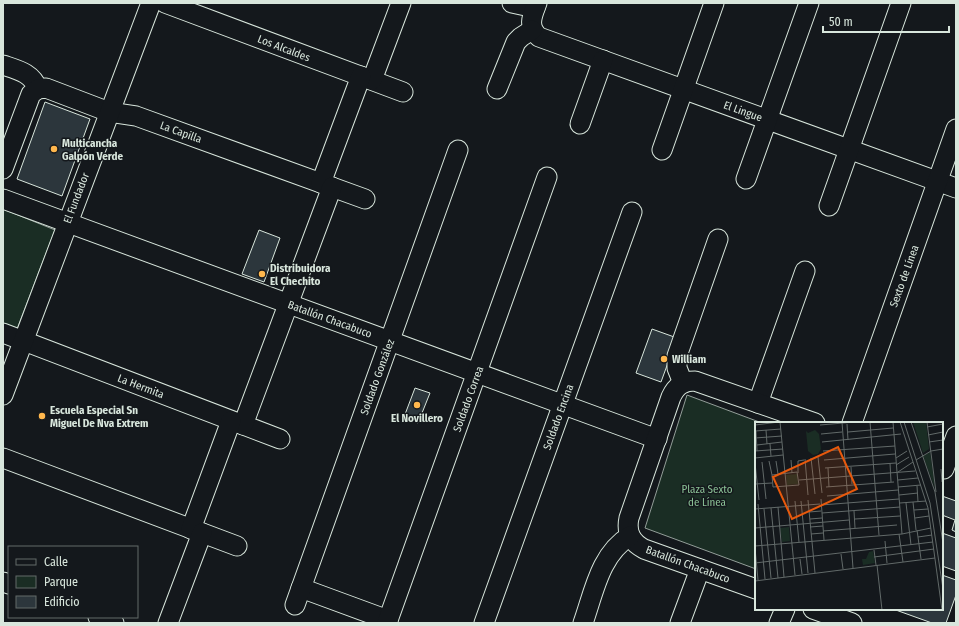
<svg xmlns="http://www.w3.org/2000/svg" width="959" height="626" font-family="'Fira Sans Condensed',sans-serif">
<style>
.green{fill:#1a2d24;stroke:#939e99}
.building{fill:#2c363c;stroke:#d8e6dc}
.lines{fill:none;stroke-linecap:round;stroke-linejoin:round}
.minor-casing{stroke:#d8e6dc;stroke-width:21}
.minor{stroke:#14181c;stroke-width:19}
.poi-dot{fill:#ffb74d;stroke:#14181c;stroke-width:1.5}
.labels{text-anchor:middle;stroke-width:3;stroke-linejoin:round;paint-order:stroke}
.street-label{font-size:11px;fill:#d8e6dc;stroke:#14181c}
.poi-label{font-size:11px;font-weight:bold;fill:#d8e6dc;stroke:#14181c;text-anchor:start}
.park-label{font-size:11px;fill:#8ac095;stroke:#14181c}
.inset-road{fill:none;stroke:#626a69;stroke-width:1}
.view{fill:#e8590c;fill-opacity:0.15;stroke:#e8590c;stroke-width:2}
.inset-edge{fill:none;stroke:#d8e6dc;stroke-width:2}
</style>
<rect width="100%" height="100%" fill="#14181c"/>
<g class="green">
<path d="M3,209L55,230L17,329L3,323Z"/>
<path d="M687,395L762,423H756V569L645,528Z"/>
</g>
<g class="building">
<path d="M45,102L90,119L62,196L17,179Z"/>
<path d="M259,230L280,238L264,282L242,274Z"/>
<path d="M652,329L677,338L661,382L636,373Z"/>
<path d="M415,388L430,393L418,423L404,417Z"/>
<path d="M942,496L956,501V532L952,530L955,520L942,515Z"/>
<path d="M942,533L956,538V571L942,566Z"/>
<path d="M942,575L956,580V595L946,623H932L893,609H942Z"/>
</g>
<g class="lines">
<defs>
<g id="minor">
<path d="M165,3L403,92"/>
<path d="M512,3L535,8"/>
<path d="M537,3C532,16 527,27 539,37L956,188"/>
<path d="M3,65C18,70 32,73 38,89"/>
<path d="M372,80L401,3"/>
<path d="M497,89L516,42L521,37L532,30"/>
<path d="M580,124L603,60"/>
<path d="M662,150L714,3"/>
<path d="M3,169L31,94L38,89L46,88L109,112L136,116L365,199"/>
<path d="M746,179L809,3"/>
<path d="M321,183L361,76"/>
<path d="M3,199L657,439"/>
<path d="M829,206L901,3"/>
<path d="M3,333L280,439"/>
<path d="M683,383L677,368V356L718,239"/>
<path d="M3,395L151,3"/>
<path d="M758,403L805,271"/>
<path d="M852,423L956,129"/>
<path d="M243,425L332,187"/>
<path d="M3,458L237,546"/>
<path d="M944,469L956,436"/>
<path d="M191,529L231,421"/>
<path d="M3,582L9,584"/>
<path d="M301,588L388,620"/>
<path d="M756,589L644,549C631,542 626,532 629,518L671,397C676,386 683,381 695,381L815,423"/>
<path d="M295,605L458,150"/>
<path d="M813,609L852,623"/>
<path d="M98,617L114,623"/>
<path d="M168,623L202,533"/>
<path d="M387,623L547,177"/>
<path d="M484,623L632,212"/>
<path d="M583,623C594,592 600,554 630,536"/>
<path d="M680,623L700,569"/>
<path d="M779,623L785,609"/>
</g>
</defs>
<use href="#minor" class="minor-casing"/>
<use href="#minor" class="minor"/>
</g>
<g class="poi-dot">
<circle cx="54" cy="149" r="4"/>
<circle cx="262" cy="274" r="4"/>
<circle cx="664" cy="359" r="4"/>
<circle cx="417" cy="405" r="4"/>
<circle cx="42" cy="416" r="4"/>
</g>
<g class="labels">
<g class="street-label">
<text transform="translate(284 48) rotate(21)" y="4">Los Alcaldes</text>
<text transform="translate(743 111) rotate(20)" y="4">El Lingue</text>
<text transform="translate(181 132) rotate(20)" y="4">La Capilla</text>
<text transform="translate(76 198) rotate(-69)" y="4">El Fundador</text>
<text transform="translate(904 276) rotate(-70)" y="4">Sexto de Línea</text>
<text transform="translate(330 319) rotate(20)" y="4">Batallón Chacabuco</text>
<text transform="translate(377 377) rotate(-70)" y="4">Soldado González</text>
<text transform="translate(141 386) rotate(21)" y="4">La Hermita</text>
<text transform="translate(468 399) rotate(-70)" y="4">Soldado Correa</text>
<text transform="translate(558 417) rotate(-70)" y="4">Soldado Encina</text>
<text transform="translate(688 564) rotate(20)" y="4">Batallón Chacabuco</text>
</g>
<g class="poi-label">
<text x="62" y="147">Multicancha<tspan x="62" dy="13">Galpón Verde</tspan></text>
<text x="270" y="272">Distribuidora<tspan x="270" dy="13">El Chechito</tspan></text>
<text x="672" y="363">William</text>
<text x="50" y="414">Escuela Especial Sn<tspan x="50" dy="13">Miguel De Nva Extrem</tspan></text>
<text x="417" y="422" text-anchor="middle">El Novillero</text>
</g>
<g class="park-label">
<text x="707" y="493">Plaza Sexto<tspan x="707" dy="13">de Línea</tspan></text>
</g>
</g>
<g transform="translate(755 422)">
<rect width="188" height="188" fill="#14181c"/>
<path d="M158,0H171L174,27L168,31ZM60,8L64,12L66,27L63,32L58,33L53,29L51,9L53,11ZM175,30L180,66L168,34ZM42,52L43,62L32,63L31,53ZM34,105L35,119L27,120L25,106ZM118,129L120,141L108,143L107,137H111L114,130Z" fill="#1a2d24"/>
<path class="inset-road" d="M25,0L40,153M87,0L98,146M115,0L124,113M138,0L147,112M145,0L173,86L187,188M149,0L175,81L188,167M156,0L180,70L188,121M172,0L181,70M92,2L93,18M0,3L24,0M65,3L100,0M172,5L188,2M11,8L12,22M0,9L26,7M1,9L2,29M93,10L138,6M66,12L87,10M173,13L188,10M0,16L27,14M67,20L146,12M174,20L188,18M15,22L16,34M2,23L27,20M0,29L28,27M68,29L140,24M63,35L67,71M0,36L28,33M56,36L60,72M141,36L152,29M50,37L53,73M36,38L37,51M69,38L140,32M161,38L176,29L188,27M14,39L17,53M21,39L23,52M7,40L11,77M0,41L4,78M135,41L136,60M141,43L154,35M96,45L97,62M70,46L141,41M73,46L74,65M186,47L187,60M42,50L44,63L18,65L17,53ZM143,50L158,40M43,51V39L49,38M44,58L160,49M143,58L163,56M0,62L17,61M162,64L163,80M71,65L139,60M143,65L166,63M144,73L163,71M72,74L143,68M66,77L69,118M53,78L60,151M40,79L44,120M46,79L53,151M158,80L161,108M145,81L171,79M151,81L156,123M3,82L10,157M66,83L144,77M23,85L29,155M16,86L23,156M0,87L65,82M9,87L16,156M159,88L173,87M99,89L100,106M54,90L66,89M67,91L145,85M160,96L174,94M55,97L67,96M100,97L145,94M55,105L68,104M0,106L94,98M162,108L166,137M68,109L142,103M56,112L68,111M144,112L148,140M163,115L177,113M130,119L132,141M0,124L147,112L176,106M0,126L3,158M119,128L121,143M86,132L88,147M119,135L179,127M45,137L47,152M0,141L178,120M122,143L127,188M0,159L180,136"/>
<path class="view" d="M83,25L102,67L37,97L18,55Z"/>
<rect width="188" height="188" class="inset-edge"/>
</g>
<rect width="959" height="626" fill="none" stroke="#d8e6dc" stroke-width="8"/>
<rect x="8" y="546" width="130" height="72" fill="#14181c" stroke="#626a69"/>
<rect x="16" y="559" width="20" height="6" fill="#14181c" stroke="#626a69"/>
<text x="44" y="566" font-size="12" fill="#d8e6dc">Calle</text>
<rect x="16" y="576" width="20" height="12" fill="#1a2d24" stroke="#626a69"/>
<text x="44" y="586" font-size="12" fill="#d8e6dc">Parque</text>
<rect x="16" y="596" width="20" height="12" fill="#2c363c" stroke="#626a69"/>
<text x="44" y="606" font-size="12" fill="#d8e6dc">Edificio</text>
<path d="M823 26v6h126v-6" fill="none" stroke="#d8e6dc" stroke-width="2"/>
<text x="829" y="26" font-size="12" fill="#d8e6dc" stroke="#14181c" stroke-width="3" paint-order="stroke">50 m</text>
</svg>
